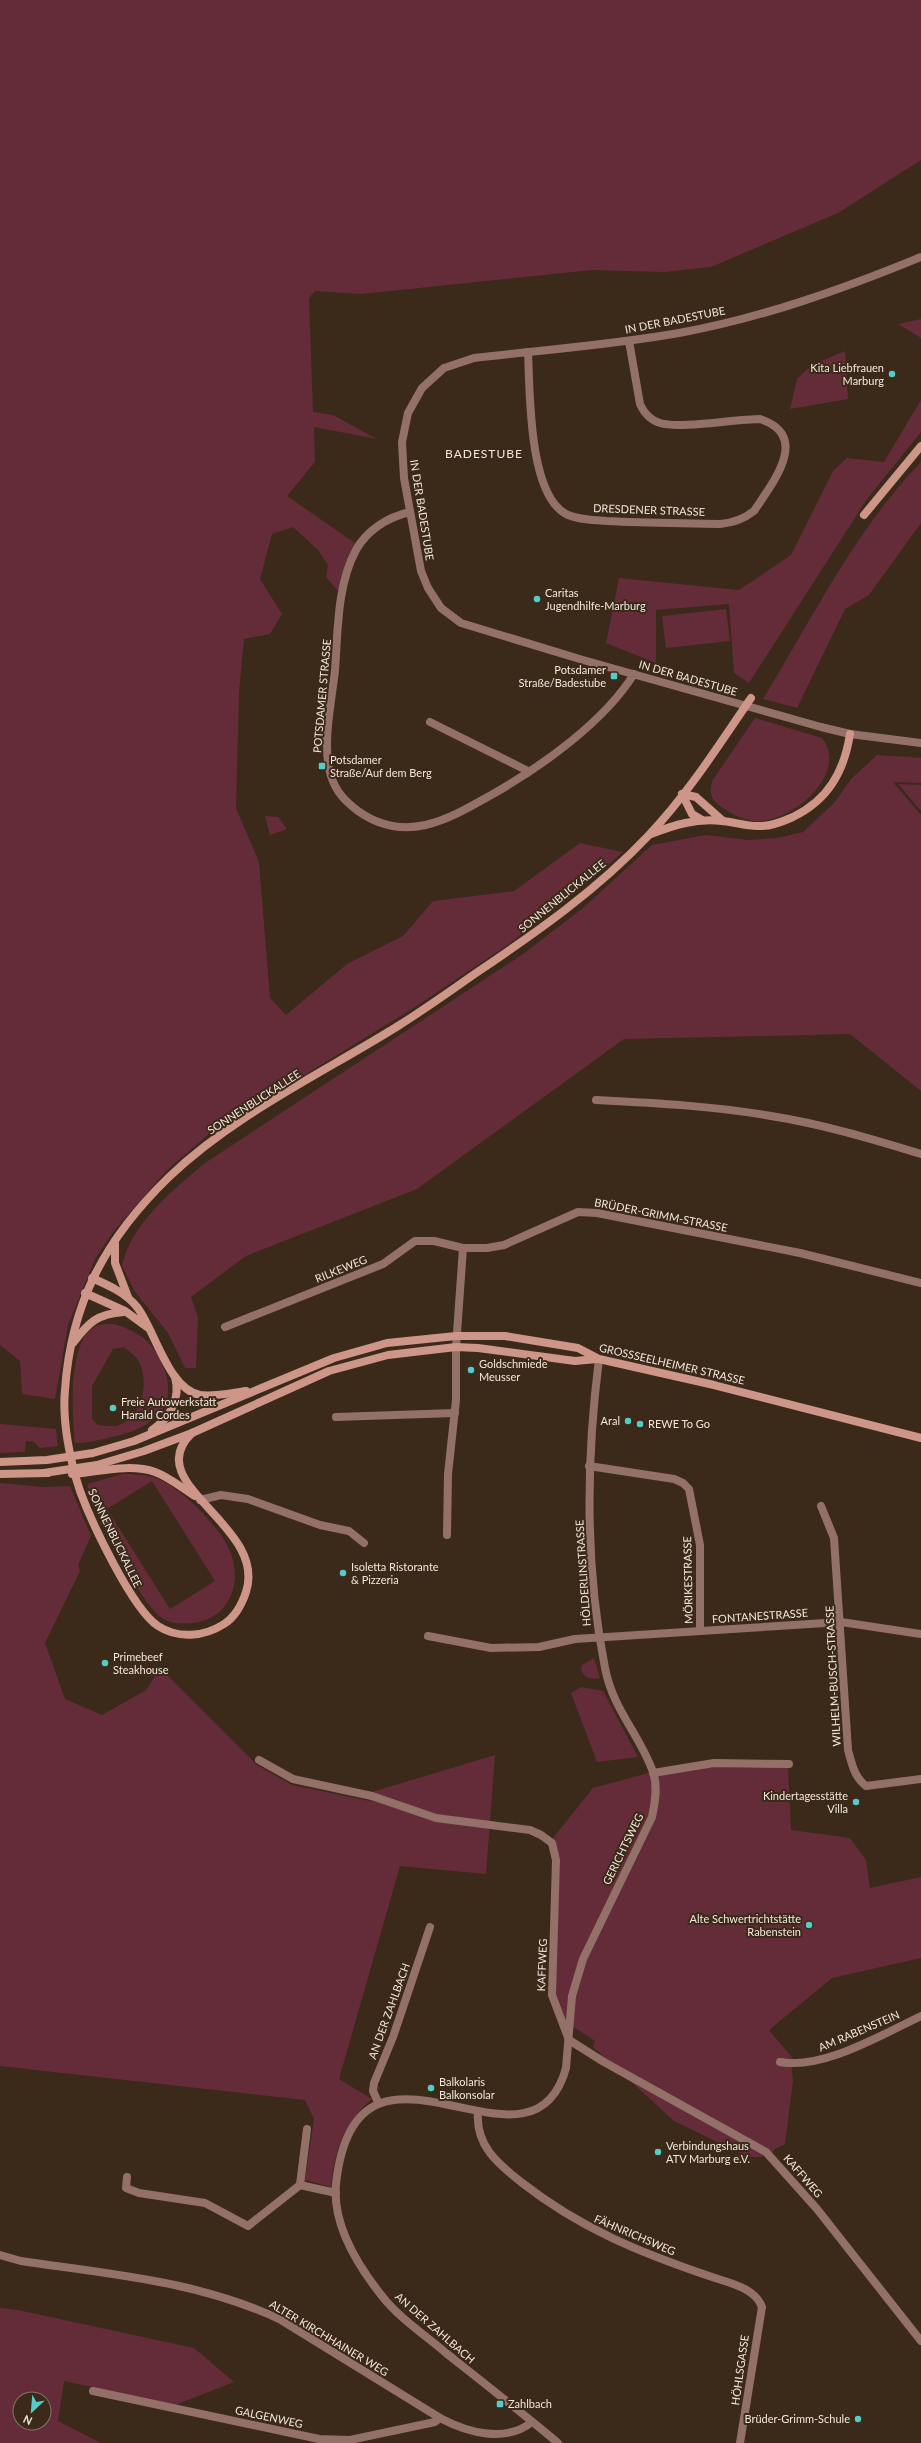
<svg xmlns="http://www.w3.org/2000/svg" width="921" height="2443" font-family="Lato,sans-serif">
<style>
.green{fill:#642c38;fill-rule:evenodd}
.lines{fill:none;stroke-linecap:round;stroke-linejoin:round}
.street{stroke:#937168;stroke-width:8}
.secondary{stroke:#cd9689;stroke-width:8}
.poi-dot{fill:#54cdc8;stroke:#3b291a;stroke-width:1.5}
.labels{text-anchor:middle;stroke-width:4;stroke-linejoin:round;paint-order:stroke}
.street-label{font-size:11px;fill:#f2e6dc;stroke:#3b291a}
.poi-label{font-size:11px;fill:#f2e6dc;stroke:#3b291a;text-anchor:start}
.neighbourhood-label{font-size:12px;letter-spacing:1px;fill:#f2e6dc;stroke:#3b291a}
</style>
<rect width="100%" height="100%" fill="#3b291a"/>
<g class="green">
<path d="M0,0H921V160L838,213L711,267L664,272L592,270L362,294L315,291L309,298L313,412L333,415L377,439L314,427L315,462L287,496L355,543L338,591L326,577L328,565L318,550L293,527L272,534L260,579L282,614L270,634L244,639L239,692L236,808L259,862L270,998L286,1015L347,964L403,936L433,901L514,891L580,843L623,852L569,898L506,946L415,1007L210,1133L167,1170L113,1232L95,1259L68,1325L55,1399L22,1394L20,1361L0,1345Z"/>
<path d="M921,319V338L898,324Z"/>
<path d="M845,351L848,399L790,409L797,379L812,365Z"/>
<path d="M921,400V432L867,499L749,683L734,673L729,604L656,610V663L606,643L619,578L739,590L791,555L833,471L847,458L884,462Z"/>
<path d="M921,462V523L869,595L845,609L797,708L763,699C812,619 855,530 921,462Z"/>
<path d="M726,609L730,641L666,648L662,616Z"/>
<path d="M755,718L822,738C850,774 791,824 754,821C743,820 733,815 723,808C711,800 709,795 712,781Z"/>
<path d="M877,755L921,758V783L893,782L921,815V1091L850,1034L624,1039L417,1189L246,1256L191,1297L198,1317L196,1368H185L168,1333L135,1292L122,1266C131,1223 173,1190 205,1163L523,954L583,908L652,845L706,835L748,840L777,838L803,832L834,803L852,778Z"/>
<path d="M898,784L921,785V811Z"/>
<path d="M265,816L278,817L287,829L270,835Z"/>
<path d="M115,1324C140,1333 152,1340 163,1366C182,1412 147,1430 108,1438C97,1441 86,1443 75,1443C73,1415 66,1341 96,1326C101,1324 109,1324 115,1324ZM124,1347C128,1351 135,1355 138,1360C150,1382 143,1417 117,1426C112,1427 104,1425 98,1425L92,1419V1386L113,1349Z"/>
<path d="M0,1424L56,1429L58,1446L40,1448L34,1442L26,1441L25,1452L0,1453Z"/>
<path d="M123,1474C133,1474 143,1474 153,1477C178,1484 219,1526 229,1549C244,1581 230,1619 193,1623C177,1624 166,1624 155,1612C126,1579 113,1534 91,1497L87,1484ZM152,1481L215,1581L170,1609L107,1509Z"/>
<path d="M0,1483L44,1487L70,1486L91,1536L78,1565L80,1571L45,1643L65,1699L102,1715L146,1690L160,1668L257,1765L292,1785L370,1801L372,1792L495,1755L486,1874L400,1866L339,2079L372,2099C344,2122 334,2153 331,2187L305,2180L314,2119L305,2100L0,2066Z"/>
<path d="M594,1658L600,1678C591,1680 585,1678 581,1670L582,1665Z"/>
<path d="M581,1687L603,1691L638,1757L597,1762L571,1693Z"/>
<path d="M714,1765L788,1767L791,1830L850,1838L866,1860L870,1888L921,1877V1958L832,1978L769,2030L795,2061L791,2062L793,2080L785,2144L775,2149L770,2155L765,2154L762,2157H748L674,2121L593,2047L595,2041L563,2020L560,2015L553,1978L559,1859L553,1838L593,1788L652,1772Z"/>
<path d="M0,2308L18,2310L194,2348L234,2382L175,2405L64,2381L58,2421L101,2443H0ZM20,2399H44V2423H20Z"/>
</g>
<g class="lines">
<g class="street">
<path d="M921,257C843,289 762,318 679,333C611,345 542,350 474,358L444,368L422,388L408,413L402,442L404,478L421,571L428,588L441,608L461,623L583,660L821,727L850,734L921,743"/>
<path d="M528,352C530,391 528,497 568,515C580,520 594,520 607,521C645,523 683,523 720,524C734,523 744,519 754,511C773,482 811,436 760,419C735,419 680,429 660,423C650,420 644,413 640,404L629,341"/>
<path d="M410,512C388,517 367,530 356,550C337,585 338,630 335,670C332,699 323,739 329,768C333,788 342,799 358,811C406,845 449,819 493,794C542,766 604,722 634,674"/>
<path d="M430,722L528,771"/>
<path d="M596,1100C655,1103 714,1106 771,1116C822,1124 872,1139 921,1154"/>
<path d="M225,1327L383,1264L415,1241H434L463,1248H487L504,1245L578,1212L597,1213L800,1253L921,1283"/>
<path d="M336,1417L455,1413"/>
<path d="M589,1466L674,1479L683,1483L689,1489L700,1545V1631"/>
<path d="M200,1500L221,1495L248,1499L320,1525L349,1531L364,1543"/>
<path d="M821,1506L834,1538L848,1750C852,1764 854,1777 866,1786L921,1779"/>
<path d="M447,1535L448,1474L456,1400V1347L463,1248"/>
<path d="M428,1636L491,1648L539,1647L575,1639L841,1622L921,1634"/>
<path d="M259,1760L293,1779L372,1796L436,1818L530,1830L541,1835L552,1843L556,1860L552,1995L569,2040L604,2062L766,2152L817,2209L921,2341"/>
<path d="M653,1773L714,1763L789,1764"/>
<path d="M780,2062C823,2070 883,2034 921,2016"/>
<path d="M378,2102L373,2091L374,2083L393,2037L430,1927"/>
<path d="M478,2111C475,2145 497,2163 521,2182C581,2229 641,2253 712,2277C730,2283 755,2288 762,2307L740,2443"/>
<path d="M127,2177L126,2188L139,2193L205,2203L248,2226L300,2185L336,2193"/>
<path d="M300,2185L307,2129"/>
<path d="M0,2255L21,2261C109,2274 200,2281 281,2320L440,2418C468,2433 506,2443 532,2422"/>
<path d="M93,2391L319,2439L350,2440L435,2422L440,2418"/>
<path d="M558,2443C521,2412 484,2383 446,2353C425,2335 399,2318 382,2296C358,2266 332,2224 336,2184C356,1998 531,2196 566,2068L572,1996L583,1959L652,1817C655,1803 658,1786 653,1772C640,1735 613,1710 605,1668C585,1567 586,1461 599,1359"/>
</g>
<g class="secondary">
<path d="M864,515L921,446"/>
<path d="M682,794L696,797L723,821"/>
<path d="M682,794L692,814L702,820"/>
<path d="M651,834C674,825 696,818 722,821C735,822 747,827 761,826C772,826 782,822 793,817C828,800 844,772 850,734"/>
<path d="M115,1241V1263L128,1297"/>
<path d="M92,1278C108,1285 126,1293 137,1307C155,1330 168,1389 200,1395C215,1397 231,1393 246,1391"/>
<path d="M85,1293L125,1311L147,1327"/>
<path d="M73,1343C89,1322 97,1314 124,1312"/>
<path d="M152,1430C170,1418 181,1399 175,1377"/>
<path d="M192,1433C138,1484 268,1525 246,1592C242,1604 235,1617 224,1624C204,1637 178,1639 158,1626C132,1609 91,1521 80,1491C70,1461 62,1421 65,1390C71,1302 106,1238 169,1177C235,1114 321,1074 398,1026C425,1009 450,991 476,973C537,932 597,890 648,836C687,795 719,745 751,698"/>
<path d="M0,1462L47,1460L93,1453L134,1441L334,1358L387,1343L456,1336H505L578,1348L599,1359L714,1385L921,1438"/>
<path d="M44,1473L97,1465L144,1451L192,1433L329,1371L388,1355L456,1347L478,1348L575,1361L597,1359"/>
<path d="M0,1474L48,1473"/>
<path d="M72,1474C97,1472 130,1463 155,1472C169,1477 182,1488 195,1496"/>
</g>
</g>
<g class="poi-dot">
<circle cx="892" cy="374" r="4"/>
<circle cx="537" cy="599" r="4"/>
<rect x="610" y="672" width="8" height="8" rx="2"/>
<rect x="318" y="762" width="8" height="8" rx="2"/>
<circle cx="471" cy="1370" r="4"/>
<circle cx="113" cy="1408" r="4"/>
<circle cx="628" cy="1421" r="4"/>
<circle cx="640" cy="1424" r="4"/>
<circle cx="343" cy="1573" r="4"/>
<circle cx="105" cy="1663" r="4"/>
<circle cx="856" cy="1802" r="4"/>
<circle cx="809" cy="1925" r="4"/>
<circle cx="431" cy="2088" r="4"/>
<circle cx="658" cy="2152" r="4"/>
<rect x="496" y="2400" width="8" height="8" rx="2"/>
<circle cx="858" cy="2419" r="4"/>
</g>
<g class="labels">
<g class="street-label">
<text transform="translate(675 320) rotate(-11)" y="4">IN DER BADESTUBE</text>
<text transform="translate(422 510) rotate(81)" y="4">IN DER BADESTUBE</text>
<text transform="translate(649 510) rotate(2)" y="4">DRESDENER STRASSE</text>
<text transform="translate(688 678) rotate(16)" y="4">IN DER BADESTUBE</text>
<text transform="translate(322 696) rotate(-85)" y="4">POTSDAMER STRASSE</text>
<text transform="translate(562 896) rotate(-39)" y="4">SONNENBLICKALLEE</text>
<text transform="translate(254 1102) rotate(-33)" y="4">SONNENBLICKALLEE</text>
<text transform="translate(661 1215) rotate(11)" y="4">BRÜDER-GRIMM-STRASSE</text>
<text transform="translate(341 1269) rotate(-22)" y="4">RILKEWEG</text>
<text transform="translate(672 1364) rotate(13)" y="4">GROSSSEELHEIMER STRASSE</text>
<text transform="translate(115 1538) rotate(64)" y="4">SONNENBLICKALLEE</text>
<text transform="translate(583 1573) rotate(-94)" y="4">HÖLDERLINSTRASSE</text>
<text transform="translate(688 1580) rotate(-91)" y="4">MÖRIKESTRASSE</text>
<text transform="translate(760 1616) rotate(-4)" y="4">FONTANESTRASSE</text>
<text transform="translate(833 1676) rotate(-93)" y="4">WILHELM-BUSCH-STRASSE</text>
<text transform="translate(623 1849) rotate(-64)" y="4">GERICHTSWEG</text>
<text transform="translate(542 1965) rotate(-88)" y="4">KAFFWEG</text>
<text transform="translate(389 2011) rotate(-70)" y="4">AN DER ZAHLBACH</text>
<text transform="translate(859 2031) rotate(-23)" y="4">AM RABENSTEIN</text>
<text transform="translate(803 2176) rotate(49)" y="4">KAFFWEG</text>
<text transform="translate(635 2235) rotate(23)" y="4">FÄHNRICHSWEG</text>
<text transform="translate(435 2328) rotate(41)" y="4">AN DER ZAHLBACH</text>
<text transform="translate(329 2338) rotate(31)" y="4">ALTER KIRCHHAINER WEG</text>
<text transform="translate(740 2370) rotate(-82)" y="4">HÖHLSGASSE</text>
<text transform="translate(269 2417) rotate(12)" y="4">GALGENWEG</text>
</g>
<g class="poi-label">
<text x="884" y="372" text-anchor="end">Kita Liebfrauen<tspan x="884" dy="13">Marburg</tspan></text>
<text x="545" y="597">Caritas<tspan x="545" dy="13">Jugendhilfe-Marburg</tspan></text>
<text x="606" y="674" text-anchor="end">Potsdamer<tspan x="606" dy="13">Straße/Badestube</tspan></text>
<text x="330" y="764">Potsdamer<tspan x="330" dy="13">Straße/Auf dem Berg</tspan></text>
<text x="479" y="1368">Goldschmiede<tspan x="479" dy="13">Meusser</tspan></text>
<text x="121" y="1406">Freie Autowerkstatt<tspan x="121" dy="13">Harald Cordes</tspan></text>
<text x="620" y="1425" text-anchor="end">Aral</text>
<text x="648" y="1428">REWE To Go</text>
<text x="351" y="1571">Isoletta Ristorante<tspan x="351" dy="13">&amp; Pizzeria</tspan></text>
<text x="113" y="1661">Primebeef<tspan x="113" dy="13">Steakhouse</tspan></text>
<text x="848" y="1800" text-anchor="end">Kindertagesstätte<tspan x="848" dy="13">Villa</tspan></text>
<text x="801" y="1923" text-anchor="end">Alte Schwertrichtstätte<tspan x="801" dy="13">Rabenstein</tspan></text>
<text x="439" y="2086">Balkolaris<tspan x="439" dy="13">Balkonsolar</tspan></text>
<text x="666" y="2150">Verbindungshaus<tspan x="666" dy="13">ATV Marburg e.V.</tspan></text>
<text x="508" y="2408">Zahlbach</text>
<text x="850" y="2423" text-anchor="end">Brüder-Grimm-Schule</text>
</g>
<g class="neighbourhood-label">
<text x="484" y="458">BADESTUBE</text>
</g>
</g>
<g transform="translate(32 2411) rotate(206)"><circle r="19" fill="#3b291a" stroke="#847568"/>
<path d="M0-3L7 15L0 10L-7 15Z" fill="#54cdc8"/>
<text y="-6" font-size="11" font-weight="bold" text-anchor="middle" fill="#f2e6dc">N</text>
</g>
</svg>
